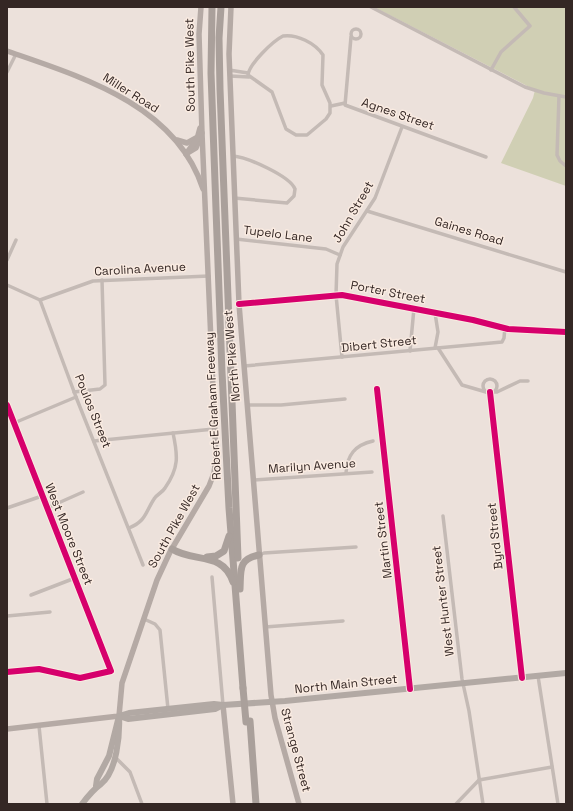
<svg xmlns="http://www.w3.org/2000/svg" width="573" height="811" font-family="'Space Grotesk',sans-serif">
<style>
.green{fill:#d0cfb4}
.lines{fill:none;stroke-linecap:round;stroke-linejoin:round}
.street{stroke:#c4bab5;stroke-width:3.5}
.secondary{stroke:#b5aaa5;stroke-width:5.5}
.primary{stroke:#b2a9a4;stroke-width:6}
.highway{stroke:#aaa09b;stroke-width:7}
.highway-bridge{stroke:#aaa09b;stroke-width:7}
.cycleway-casing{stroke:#faebe1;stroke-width:8}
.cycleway{stroke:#d6006c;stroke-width:6}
.labels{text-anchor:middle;stroke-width:3;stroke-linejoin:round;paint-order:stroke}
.street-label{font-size:12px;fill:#342724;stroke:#faebe1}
</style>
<rect width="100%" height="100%" fill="#ece1db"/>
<path class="green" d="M374,7H566V186L501,163L533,98L535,90Z"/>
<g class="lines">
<g class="street">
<path d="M371,7L525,87L544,93L566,97"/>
<circle cx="356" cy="34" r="5"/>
<path d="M283,36C297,34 315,43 323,55L322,85L330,103V113L326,119L307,135H296L286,129L272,92L248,75C249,64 273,41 283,36Z"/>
<path d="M351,37L345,105L486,157"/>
<path d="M229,70L248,73"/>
<path d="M491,70L501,52L530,26L514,7"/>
<path d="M7,72L16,54"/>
<path d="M230,76L249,77"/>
<path d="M559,96L557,155L560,161L566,166"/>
<path d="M331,106L345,103"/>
<path d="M233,156C247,157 290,176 295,189L294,196L287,203L234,198"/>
<path d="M367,211L566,272"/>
<path d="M236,239L326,249L340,255"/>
<path d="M7,260L16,240"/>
<path d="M7,285L40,300L93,281L209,276"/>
<path d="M40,300L76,397L143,565"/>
<path d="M239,304L342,295L473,320L508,329L566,332"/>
<path d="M435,348L438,332L435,313"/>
<path d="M438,348L462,385L486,392H497L520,381H528"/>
<path d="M410,351L414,308"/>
<path d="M342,357L336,295L337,264L343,247L375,198L402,127"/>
<path d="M244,366L502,342L504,338L505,327"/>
<circle cx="490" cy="386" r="7"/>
<path d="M377,389L410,689"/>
<path d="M74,392L100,389L105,385L102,280"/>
<path d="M490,392L522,678"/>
<path d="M7,405L111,671L80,678L39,669L7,672"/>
<path d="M247,405H281L345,399"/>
<path d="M14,423L76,397"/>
<path d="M94,441L214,429"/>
<path d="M346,473C347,455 355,445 373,441"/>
<path d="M253,480L372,472"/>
<path d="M7,508L42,496"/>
<path d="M47,508L83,492"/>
<path d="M443,516L462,679L469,711L483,804"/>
<path d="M129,528C146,521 145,513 154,499C157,494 162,493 165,488C179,468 178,456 173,433"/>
<path d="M259,555L264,553L356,547"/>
<path d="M212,577L223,705"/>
<path d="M31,595L75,578"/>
<path d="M7,616L50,612"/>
<path d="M144,619L155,624L160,630L168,709"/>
<path d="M265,627L343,621"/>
<path d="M538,676L558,804"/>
<path d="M39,726L47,804"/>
<path d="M116,758L130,772L142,804"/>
<path d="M456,804L479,780L552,767"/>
</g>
<g class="secondary">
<path d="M231,7L229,54L239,304L271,695L275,718L299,804"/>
<path d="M7,51C82,77 176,105 203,189"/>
<path d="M177,140L187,143L196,138"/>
<path d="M186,154L196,148L202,133L199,34L201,7"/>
<path d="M186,154L197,139L200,128"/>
<path d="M223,705L233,804"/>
<path d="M7,729L119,716L122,683L157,580L170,552L209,486L214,473L216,458L202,133"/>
</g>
<g class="primary">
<path d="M119,716L129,713L214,704L223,705L285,701L566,673"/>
<path d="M119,716L128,719L215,709L223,705"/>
<path d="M96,786L97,779L109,756L118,720"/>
<path d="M82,804C88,796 94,789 101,784C117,771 120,735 119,716"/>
</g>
<g class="highway">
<path d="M212,7L211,73L222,372L229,508L243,688"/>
<path d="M221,7L219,38L220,89L238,558"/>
<path d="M172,549C194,563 223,551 233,582"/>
<path d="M207,557L216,556L224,551L229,536"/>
<path d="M240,589C241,570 238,559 259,555"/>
<path d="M250,721L256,804"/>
</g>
<path class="highway-bridge" d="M243,688L246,722"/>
<defs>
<g id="cycleway">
<path d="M239,304L342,295L473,320L508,329L566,332"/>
<path d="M377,389L410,689"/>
<path d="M490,392L522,678"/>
<path d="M7,405L111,671L80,678L39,669L7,672"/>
</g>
</defs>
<use href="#cycleway" class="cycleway-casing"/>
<use href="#cycleway" class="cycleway"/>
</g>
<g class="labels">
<g class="street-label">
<text transform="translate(190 65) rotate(-91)" y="4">South Pike West</text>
<text transform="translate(131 93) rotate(32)" y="4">Miller Road</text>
<text transform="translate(398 114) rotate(19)" y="4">Agnes Street</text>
<text transform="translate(353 212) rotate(-60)" y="4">John Street</text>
<text transform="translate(469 231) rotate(17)" y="4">Gaines Road</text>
<text transform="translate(278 234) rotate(7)" y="4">Tupelo Lane</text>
<text transform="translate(140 269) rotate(-3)" y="4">Carolina Avenue</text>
<text transform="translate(388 292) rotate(11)" y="4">Porter Street</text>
<text transform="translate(379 344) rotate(-6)" y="4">Dibert Street</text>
<text transform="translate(232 356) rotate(-95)" y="4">North Pike West</text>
<text transform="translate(213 406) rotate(-93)" y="4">Robert E Graham Freeway</text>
<text transform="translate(93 411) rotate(68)" y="4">Poulos Street</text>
<text transform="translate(312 466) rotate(-4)" y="4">Marilyn Avenue</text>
<text transform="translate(174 526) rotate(-61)" y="4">South Pike West</text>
<text transform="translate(69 534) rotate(68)" y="4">West Moore Street</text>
<text transform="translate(495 536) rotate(-96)" y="4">Byrd Street</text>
<text transform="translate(383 540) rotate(-97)" y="4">Martin Street</text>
<text transform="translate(443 601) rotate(-97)" y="4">West Hunter Street</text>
<text transform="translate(346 684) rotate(-6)" y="4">North Main Street</text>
<text transform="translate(296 750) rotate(75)" y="4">Strange Street</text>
</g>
</g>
<rect width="573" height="811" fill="none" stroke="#342724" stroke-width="16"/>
</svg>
